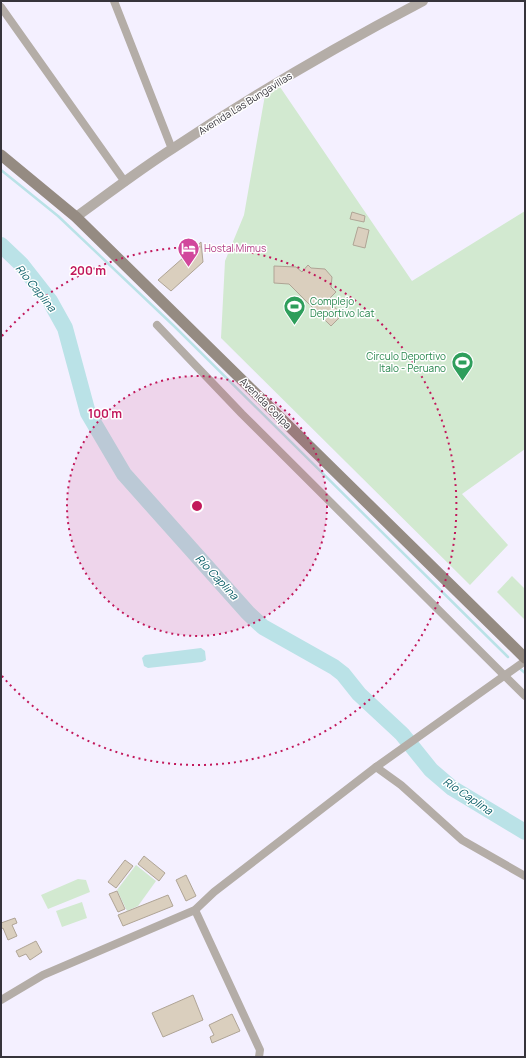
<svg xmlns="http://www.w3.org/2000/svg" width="526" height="1058" font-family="Manrope,sans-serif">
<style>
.green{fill:#d2e9d0}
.water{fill:#bae2e7}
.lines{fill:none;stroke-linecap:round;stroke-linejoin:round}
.stream{stroke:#bae2e7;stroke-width:2.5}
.river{stroke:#bae2e7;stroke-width:16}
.building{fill:#dacfbe;stroke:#afa495}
.minor{stroke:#b4ada7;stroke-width:8}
.tertiary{stroke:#b4ada7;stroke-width:10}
.secondary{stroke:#958b82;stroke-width:11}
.ring{fill:none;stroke:#c2185b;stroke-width:2;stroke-dasharray:2 4}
.labels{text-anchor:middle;stroke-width:3;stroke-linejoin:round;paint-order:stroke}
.street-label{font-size:10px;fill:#36343b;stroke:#fff}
.hotel-label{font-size:10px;fill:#b23c85;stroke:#fff;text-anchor:start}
.leisure-label{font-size:10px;fill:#27864d;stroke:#fff;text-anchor:start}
.water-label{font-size:11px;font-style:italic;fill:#065b64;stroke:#fff}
.centre{fill:#c2185b;stroke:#fff;stroke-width:2}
.ring-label{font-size:12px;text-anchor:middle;font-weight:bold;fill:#c2185b;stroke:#fff;stroke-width:3;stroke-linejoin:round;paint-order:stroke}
</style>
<rect width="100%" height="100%" fill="#f4f0ff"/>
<g class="green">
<path d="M278,84L412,281L525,211V449L462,494L508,545L470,585L221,338L225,261L244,215L265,95Z"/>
<path d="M512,576L525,589V620L497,592Z"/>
<path d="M136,865L156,881L138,906L127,911L117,890Z"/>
<path d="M78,879L86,880L90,892L48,909L41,895Z"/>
<path d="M82,902L87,918L62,927L56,911Z"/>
</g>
<path class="water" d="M201,648L205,651L206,660L202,662L148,668L144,666L142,658L145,655Z"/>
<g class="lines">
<g class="stream">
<path d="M1,170L58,216L174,326L508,657"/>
<path d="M518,667L525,673"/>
</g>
<path class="river" d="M1,245L21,264L50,301L65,328L88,413L124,474L248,613L263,627L334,667L343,674L359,694L402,734L431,770L452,788L525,832"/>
</g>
<g class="building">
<path d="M352,212L365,216L364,222L350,219Z"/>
<path d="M358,227L369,230L365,248L353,245Z"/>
<path d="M201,242L203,262L171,291L158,280Z"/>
<path d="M308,265L311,268L325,269L332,277L331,287L336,292L328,300L342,315L331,326L289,284L274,283V266L296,267L302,272Z"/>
<path d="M144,856L165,873L159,881L138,864Z"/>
<path d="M125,860L133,866L116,888L108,882Z"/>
<path d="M186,875L196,896L186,901L176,880Z"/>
<path d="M117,891L125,909L118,912L109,894Z"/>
<path d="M168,895L173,906L123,926L118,915Z"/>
<path d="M15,918L17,923L12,925L17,936L8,940L3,928L1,929V923Z"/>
<path d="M36,941L42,952L30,960L26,954L19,957L16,951Z"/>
<path d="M193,995L203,1020L163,1037L152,1013Z"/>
<path d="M232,1014L240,1031L212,1043L210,1037L214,1035L209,1025Z"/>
</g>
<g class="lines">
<g class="minor">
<path d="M114,1L172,149"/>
<path d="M1,7L125,182"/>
<path d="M157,325L242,414L525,696"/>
<path d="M376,767L401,785L462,840L525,876"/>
<path d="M195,910L260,1050L259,1057"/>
<path d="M1,1000L43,975L195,910L214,892L376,767L525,661"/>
</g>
<path class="tertiary" d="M76,217C108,194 139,170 172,149C253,95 337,46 423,1"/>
<path class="secondary" d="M1,155L76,217L525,658"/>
</g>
<circle cx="197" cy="506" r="130" fill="#c2185b" fill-opacity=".12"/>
<g class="ring">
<circle cx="197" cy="506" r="130"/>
<path d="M2 336A259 259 0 1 1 2 676"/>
</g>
<defs>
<symbol id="hotel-pin" viewBox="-11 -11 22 30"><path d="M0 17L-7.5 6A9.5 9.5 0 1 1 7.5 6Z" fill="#d1479c" stroke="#fff"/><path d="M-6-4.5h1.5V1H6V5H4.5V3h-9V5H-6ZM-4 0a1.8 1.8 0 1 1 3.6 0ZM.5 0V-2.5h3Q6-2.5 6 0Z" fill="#fff"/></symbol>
<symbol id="stadium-pin" viewBox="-11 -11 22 30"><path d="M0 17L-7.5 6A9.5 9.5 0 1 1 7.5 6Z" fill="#2e9e5b" stroke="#fff"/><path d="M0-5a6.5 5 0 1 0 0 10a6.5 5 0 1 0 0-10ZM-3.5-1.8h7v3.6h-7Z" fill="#fff"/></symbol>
</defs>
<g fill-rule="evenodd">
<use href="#hotel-pin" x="176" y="236" width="25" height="34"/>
<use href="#stadium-pin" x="282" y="294" width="25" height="34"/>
<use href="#stadium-pin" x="450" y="350" width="25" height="34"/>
</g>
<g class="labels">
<g class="street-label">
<text transform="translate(245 103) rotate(-32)" y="4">Avenida Las Bungavillas</text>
<text transform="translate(266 403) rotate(45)" y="4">Avenida Collpa</text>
</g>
<g class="hotel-label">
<text x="204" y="252">Hostal Mimus</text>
</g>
<g class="leisure-label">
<text x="310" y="305">Complejo<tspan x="310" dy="12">Deportivo Icat</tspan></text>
<text x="446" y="360" text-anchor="end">Circulo Deportivo<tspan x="446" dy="12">Italo - Peruano</tspan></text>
</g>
<g class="water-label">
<text transform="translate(36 288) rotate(51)" y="4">Río Caplina</text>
<text transform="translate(217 577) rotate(47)" y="4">Río Caplina</text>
<text transform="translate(468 796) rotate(34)" y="4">Río Caplina</text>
</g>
</g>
<circle cx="197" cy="506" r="6" class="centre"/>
<g class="ring-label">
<text x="88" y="275">200 m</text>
<text x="105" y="418">100 m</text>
</g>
<rect width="526" height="1058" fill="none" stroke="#36343b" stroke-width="4"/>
</svg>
